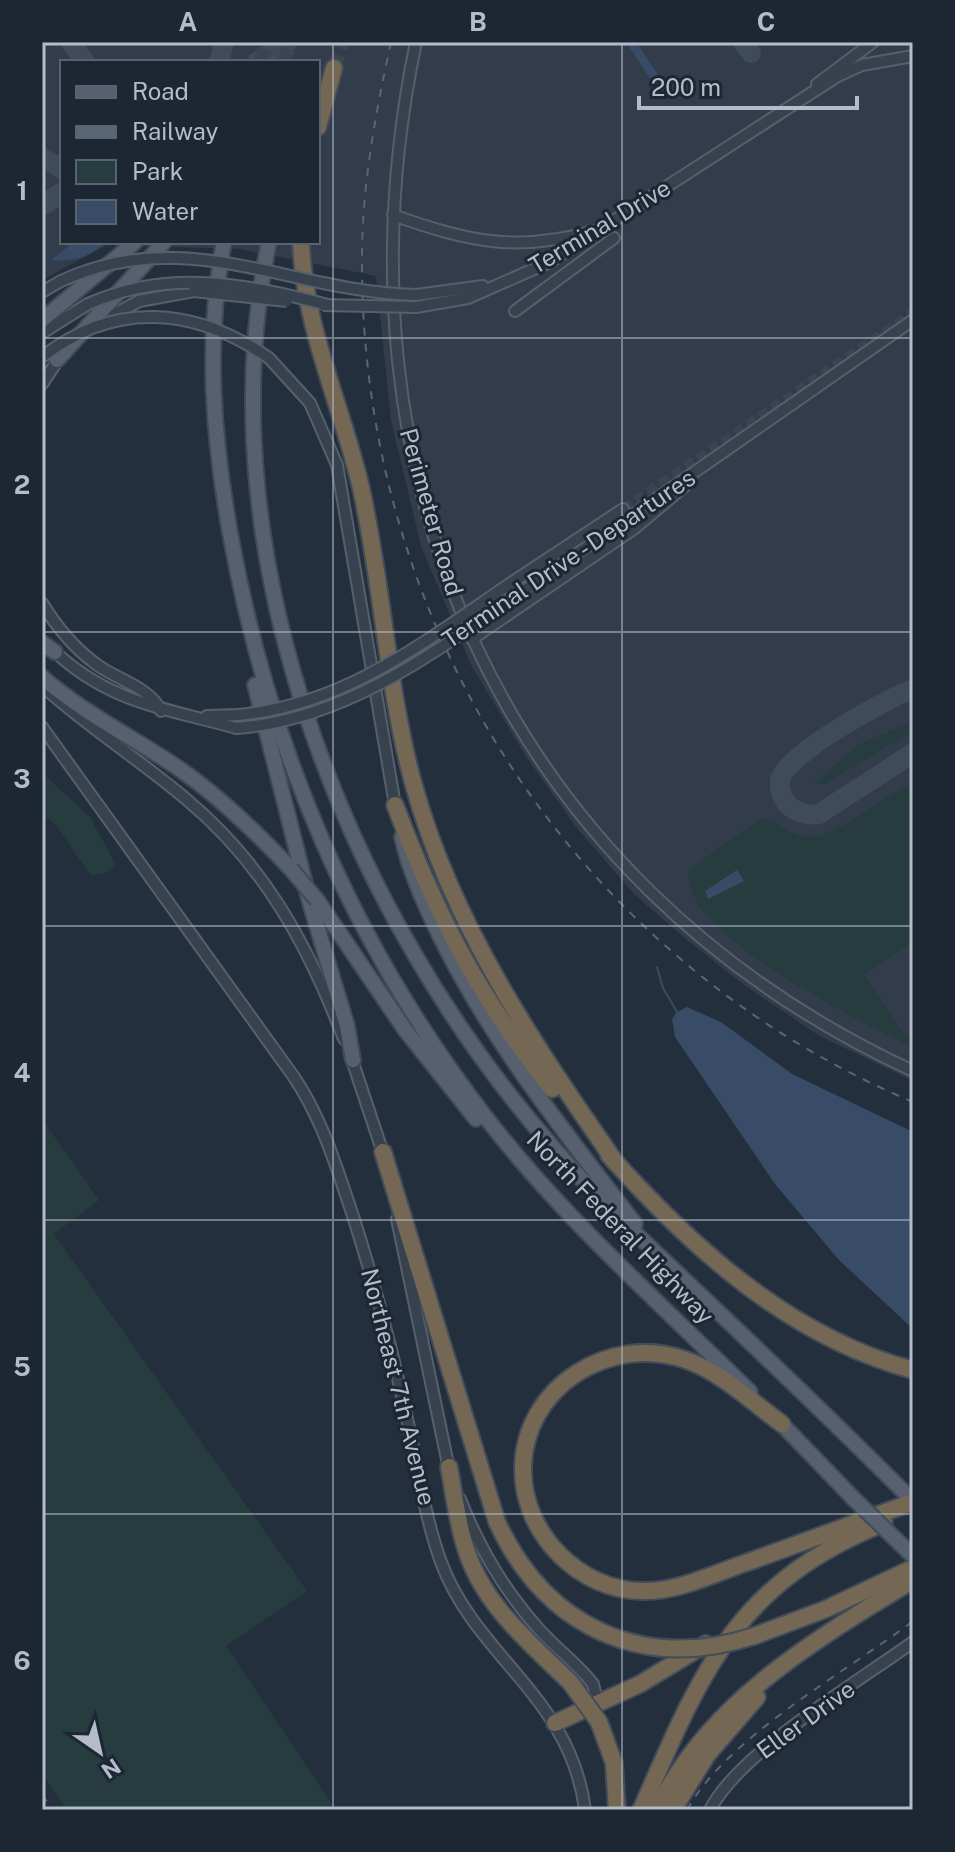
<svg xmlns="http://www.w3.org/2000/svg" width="955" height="1852" font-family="'Public Sans',sans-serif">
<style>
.airport{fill:#323c4b;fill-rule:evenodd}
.green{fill:#263c3f}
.water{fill:#394c67}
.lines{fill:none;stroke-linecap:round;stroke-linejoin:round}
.stream{stroke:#394c67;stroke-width:2}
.taxiway{stroke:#3f4a5a;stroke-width:20}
.minor-tunnel{stroke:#3a4453;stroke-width:10;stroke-dasharray:10 5;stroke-linecap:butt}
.major-tunnel{stroke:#3a4453;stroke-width:14;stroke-dasharray:14 7;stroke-linecap:butt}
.minor-casing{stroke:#565f6c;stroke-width:14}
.major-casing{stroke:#414a57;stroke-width:18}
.highway-casing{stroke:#434c59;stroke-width:20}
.minor{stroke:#38414e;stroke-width:10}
.major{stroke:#56606e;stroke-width:14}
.highway{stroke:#746855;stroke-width:16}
.rail{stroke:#5a6575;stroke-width:2;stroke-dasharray:8 8;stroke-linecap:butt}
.minor-bridge-casing{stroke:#565f6c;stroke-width:14;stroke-linecap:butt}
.major-bridge-casing{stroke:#414a57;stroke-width:18;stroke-linecap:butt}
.highway-bridge-casing{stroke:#434c59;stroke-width:20;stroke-linecap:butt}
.minor-bridge{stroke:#38414e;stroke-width:10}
.major-bridge{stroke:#56606e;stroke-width:14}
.highway-bridge{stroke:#746855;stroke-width:16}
.grid{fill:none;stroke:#b4bcc9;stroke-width:2;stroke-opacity:0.55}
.labels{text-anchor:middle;stroke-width:6;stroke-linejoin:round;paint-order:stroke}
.street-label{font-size:24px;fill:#b4bcc9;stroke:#1d2633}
.neatline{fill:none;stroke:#b4bcc9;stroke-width:3}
.grid-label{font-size:26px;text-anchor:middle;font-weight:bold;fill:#b4bcc9}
</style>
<rect width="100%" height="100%" fill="#242f3e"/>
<path class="airport" d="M42,42H913V1081L818,1035L744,985L687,940L635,895L576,827L525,755L471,665L421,546L391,420L376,276L240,249L107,245L42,280ZM62,62H318V242H62Z"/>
<g class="green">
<path d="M913,722V731L824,784L815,783L859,744Z"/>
<path d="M42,773L90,817L116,865L109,872L91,876L56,825L42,814Z"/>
<path d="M913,784V942L864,975L904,1035L913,1030V1047C853,1019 743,961 702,910C693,898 689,884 688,870L762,818C779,821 790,836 808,837C839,838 881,796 913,784Z"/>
<path d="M42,1119L99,1200L54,1234L307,1591L226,1646L336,1810H67L42,1773Z"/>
</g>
<g class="water">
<path d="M626,42H636L667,88V92L658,90Z"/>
<path d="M74,242H106C89,257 75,262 51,260Z"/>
<path d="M737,870L744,881L708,899L705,891Z"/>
<path d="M687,1007L721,1022L792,1074L913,1132V1329L839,1260L775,1184L675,1037L672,1019L677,1012Z"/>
</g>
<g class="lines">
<path class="stream" d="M657,967L663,988L677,1012"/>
<g class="taxiway">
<path d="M71,42L85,62"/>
<path d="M743,42L751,53"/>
<path d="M219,62L224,42"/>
<path d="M257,62L287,42"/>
<path d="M42,157L62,169"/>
<path d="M42,206L62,192"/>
<path d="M913,689C884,700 791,751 780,779C778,803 796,817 819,814L913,753"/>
</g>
<path class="minor-tunnel" d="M623,509L913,313"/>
<g class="major-tunnel">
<path d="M260,62L268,42"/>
<path d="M284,62L292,42"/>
<path d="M334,68L343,42"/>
</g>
<defs>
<g id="minor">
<path d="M416,42C325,477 505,882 913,1071"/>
<path d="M817,84L873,42"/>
<path d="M393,215C469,242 518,253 598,230"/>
<path d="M42,292L61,281"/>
<path d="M416,295L483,286"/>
<path d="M416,307L468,298L550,262L836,77L862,65L913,56"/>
<path d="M515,311L614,238"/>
<path d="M95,325L139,301L194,291"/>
<path d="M42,333L88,304"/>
<path d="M269,358L310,403L337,465L395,805"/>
<path d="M42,384L60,357"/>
<path d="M508,585L623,509"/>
<path d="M525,590L913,320"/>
<path d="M42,603C56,626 74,648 96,664C117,680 150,687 161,711"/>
<path d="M472,639L635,528L685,486"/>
<path d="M52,649C108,703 165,708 236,728"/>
<path d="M47,690C91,729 141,761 186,799C264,864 308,945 344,1039"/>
<path d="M207,716L238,715"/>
<path d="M42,727L294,1077C322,1119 335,1163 351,1210C375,1284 394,1356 410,1432C419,1475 426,1521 441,1562C476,1657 571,1697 585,1810"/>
<path d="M350,1054L384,1156"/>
<path d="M397,1219L449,1469"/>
<path d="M460,1499C478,1545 504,1590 537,1627C554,1647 577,1663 593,1684L596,1696L593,1705"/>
<path d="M710,1810C738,1753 858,1682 913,1642"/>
</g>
<g id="major">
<path d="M224,242C205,341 213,439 231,538C269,748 353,945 484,1115C562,1217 659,1302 750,1392"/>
<path d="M269,242C203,555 349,917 556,1151C599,1200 646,1243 693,1288C767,1358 841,1429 913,1501"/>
<path d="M42,320L135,242"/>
<path d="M57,360L164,242"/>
<path d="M42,643L55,652"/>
<path d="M42,677C84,714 135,738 181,770C221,798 257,833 291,869"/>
<path d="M255,685L310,903L347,1026L353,1060"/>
<path d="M402,837C410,873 426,907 442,940C494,1045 565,1132 635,1224"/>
<path d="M317,900L406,1031L476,1119"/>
<path d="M776,1418L853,1498"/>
</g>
<g id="highway">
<path d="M318,127L334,68"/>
<path d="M301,242C304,328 342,406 361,488C383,587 387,689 414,786C453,926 534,1045 616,1163"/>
<path d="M395,805C438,918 477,994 552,1089"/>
<path d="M383,1152L497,1522"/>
<path d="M609,1155C692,1248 790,1337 913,1370"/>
<path d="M782,1424C752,1402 721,1372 686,1360C611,1333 523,1386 523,1470C523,1534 580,1591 643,1591C678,1592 715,1573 748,1562C803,1542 858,1522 913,1502"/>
<path d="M449,1467C454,1493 457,1521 465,1546C482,1604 528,1641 570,1682"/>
<path d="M754,1636L826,1609L913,1568"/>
<path d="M599,1722L614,1763L617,1810"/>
<path d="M555,1723L640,1684L706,1644"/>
<path d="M641,1810C701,1673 735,1583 884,1523"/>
<path d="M657,1810C708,1702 815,1640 913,1580"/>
<path d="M673,1810L707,1755L757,1697"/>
</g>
</defs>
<use href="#minor" class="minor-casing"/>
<use href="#major" class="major-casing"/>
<use href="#highway" class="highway-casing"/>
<use href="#minor" class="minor"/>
<use href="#major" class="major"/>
<use href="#highway" class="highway"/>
<g class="rail">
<path d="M391,42C375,116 361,190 362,266C363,630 576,960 913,1102"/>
<path d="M42,1795L53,1810"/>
<path d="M687,1810C726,1738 846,1672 913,1621"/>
</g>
<defs>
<g id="minor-bridge">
<path d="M61,281C186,223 290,292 416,295"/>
<path d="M194,291L287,301"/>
<path d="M88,304C169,268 246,284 328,305"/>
<path d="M323,305L416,307"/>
<path d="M42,357C115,300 195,307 269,358"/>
<path d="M238,715C344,705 423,643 508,585"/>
<path d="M236,728C347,720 436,651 525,590"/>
</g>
<g id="major-bridge">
<path d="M291,869L317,900"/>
<path d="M853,1498L913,1556"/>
</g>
<g id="highway-bridge">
<path d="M497,1522C546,1628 643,1672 754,1636"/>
<path d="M570,1682L599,1722"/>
</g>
</defs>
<use href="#minor-bridge" class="minor-bridge-casing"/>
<use href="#major-bridge" class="major-bridge-casing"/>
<use href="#highway-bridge" class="highway-bridge-casing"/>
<use href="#minor-bridge" class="minor-bridge"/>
<use href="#major-bridge" class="major-bridge"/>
<use href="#highway-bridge" class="highway-bridge"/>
</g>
<path class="grid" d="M333,42V1810M622,42V1810M42,338H913M42,632H913M42,926H913M42,1220H913M42,1514H913"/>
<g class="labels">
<g class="street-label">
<text transform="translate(600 227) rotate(-31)" y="8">Terminal Drive</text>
<text transform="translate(431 512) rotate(74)" y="8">Perimeter Road</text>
<text transform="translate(569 559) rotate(-34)" y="8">Terminal Drive - Departures</text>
<text transform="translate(620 1228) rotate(46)" y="8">North Federal Highway</text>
<text transform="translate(398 1387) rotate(76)" y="8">Northeast 7th Avenue</text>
<text transform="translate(806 1720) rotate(-36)" y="8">Eller Drive</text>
</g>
</g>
<rect width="955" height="1852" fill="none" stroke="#1d2633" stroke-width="88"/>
<rect x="60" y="60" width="260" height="184" fill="#1d2633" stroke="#59626f" stroke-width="2"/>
<rect x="76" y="86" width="40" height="12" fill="#56606e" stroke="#59626f" stroke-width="2"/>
<text x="132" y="100" font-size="24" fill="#b4bcc9">Road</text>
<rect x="76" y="126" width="40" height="12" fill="#5a6575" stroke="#59626f" stroke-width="2"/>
<text x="132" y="140" font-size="24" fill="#b4bcc9">Railway</text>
<rect x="76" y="160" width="40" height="24" fill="#263c3f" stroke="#59626f" stroke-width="2"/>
<text x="132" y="180" font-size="24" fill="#b4bcc9">Park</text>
<rect x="76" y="200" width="40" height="24" fill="#394c67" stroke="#59626f" stroke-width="2"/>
<text x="132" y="220" font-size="24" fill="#b4bcc9">Water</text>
<g transform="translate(100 1752) rotate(146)" stroke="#1d2633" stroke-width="6" paint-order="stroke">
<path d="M0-6L14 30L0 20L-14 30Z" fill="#b4bcc9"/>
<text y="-12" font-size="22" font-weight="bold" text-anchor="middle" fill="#b4bcc9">N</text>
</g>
<path d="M639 96v12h218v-12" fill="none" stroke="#b4bcc9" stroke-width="4"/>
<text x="651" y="96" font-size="24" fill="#b4bcc9" stroke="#1d2633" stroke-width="6" paint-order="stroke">200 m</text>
<rect x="44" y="44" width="867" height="1764" class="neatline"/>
<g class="grid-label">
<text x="188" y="31">A</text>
<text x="478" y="31">B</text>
<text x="766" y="31">C</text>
<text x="22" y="200">1</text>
<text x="22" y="494">2</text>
<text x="22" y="788">3</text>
<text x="22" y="1082">4</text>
<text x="22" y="1376">5</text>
<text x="22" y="1670">6</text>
</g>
</svg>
